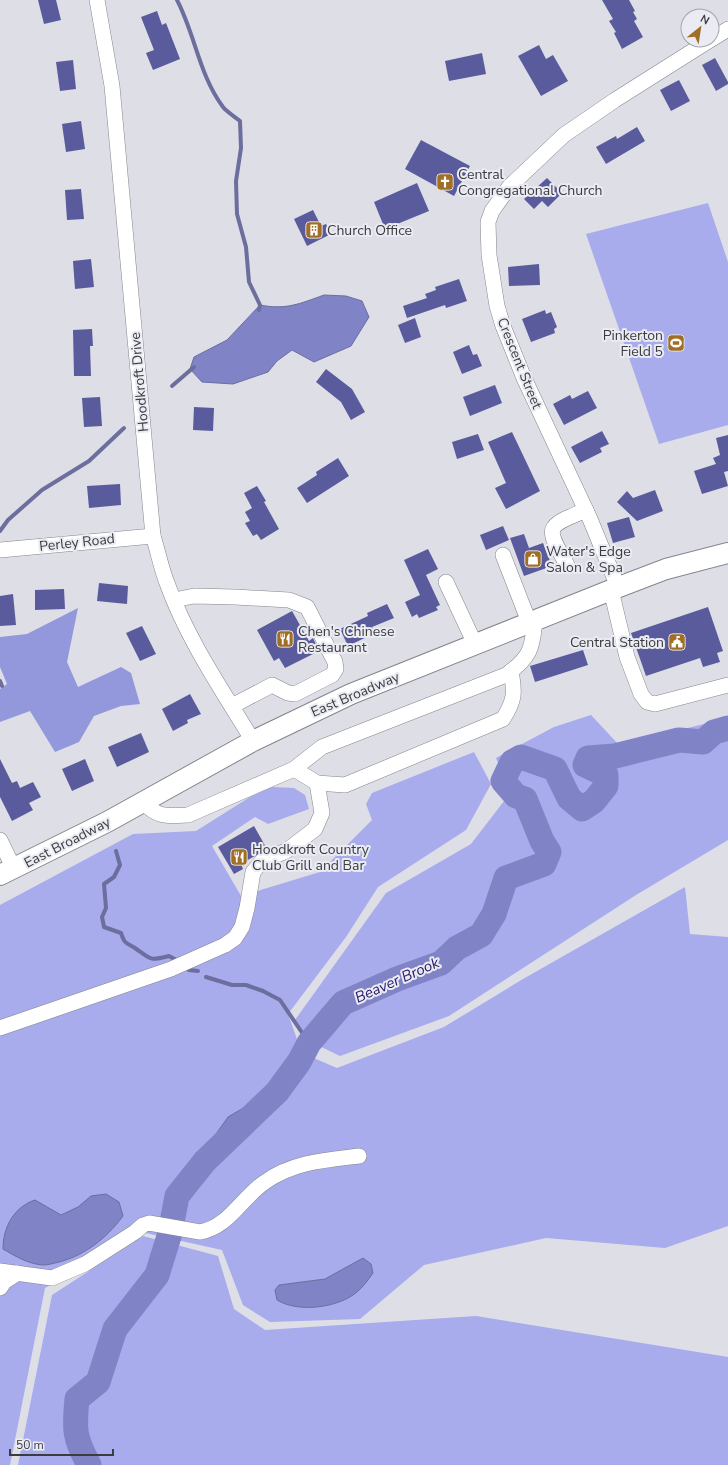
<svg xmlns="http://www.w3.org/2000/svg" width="728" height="1465" font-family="'Nunito Sans',sans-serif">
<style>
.green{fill:#a8abec}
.forest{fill:#9397dc}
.water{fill:#8183c7;stroke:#6c6e9e}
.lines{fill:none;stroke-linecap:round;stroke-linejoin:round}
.stream{stroke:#6c6e9e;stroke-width:4}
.river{stroke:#8183c7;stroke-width:25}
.building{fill:#5a5b9c}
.minor-casing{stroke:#85868d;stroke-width:16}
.major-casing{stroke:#85868d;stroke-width:22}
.minor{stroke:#fff;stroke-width:15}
.major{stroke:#fff;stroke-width:20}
.labels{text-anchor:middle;stroke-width:4;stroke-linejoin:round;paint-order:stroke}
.poi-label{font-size:14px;fill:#3b3c3f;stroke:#eaebf3;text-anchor:start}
.street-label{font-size:14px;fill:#3b3c3f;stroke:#eaebf3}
.water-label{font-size:15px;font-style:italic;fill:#251868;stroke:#eaebf3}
</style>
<rect width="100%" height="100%" fill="#dddee6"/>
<g class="green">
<path d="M708,203L728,262V425L659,444L586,234Z"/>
<path d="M591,715L619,745L728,718V840L636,895L449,1016L340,1056L311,1042L295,1020L386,893L471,844L511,792L496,758L554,727Z"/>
<path d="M474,752L491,784L466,830L378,887L346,937L288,1014L302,1053L337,1068L444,1027L523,979L685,887L690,934L728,937V1226L665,1248L546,1238L424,1265L360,1319L270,1322L243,1305L222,1250L141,1232L45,1288L10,1465H0V905L133,834L196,831L250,797L272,787L294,788L305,795L309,809L268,824L255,817L212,846L241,896L320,872L372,820L366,804L372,793Z"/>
<path d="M143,1236L218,1256L234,1309L265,1330L476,1316L728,1357V1465H18L52,1295Z"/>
</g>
<path class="forest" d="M78,608L67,662L78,687L121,667L131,673L140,704L121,706L94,716L79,742L55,752L30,711L0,722V689L7,684L0,667V637L27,634Z"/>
<g class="water">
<path d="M324,295L346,296L362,301L369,317L351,346L314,362L292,350L277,361L268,372L233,384L202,382L190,369L194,357L227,340L260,305C286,310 299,304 324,295Z"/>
<path d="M304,1045L315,1051L308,1059L291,1090L241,1125L230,1136L215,1168L187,1195L182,1186L209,1150L216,1134L228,1117L252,1103L276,1086L287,1073Z"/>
<path d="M106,1194L119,1202L123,1216C106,1239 83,1257 55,1263C51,1264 47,1265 43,1265C28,1264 15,1256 3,1249C3,1227 14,1207 35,1200L61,1215L78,1207L91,1196Z"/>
<path d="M363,1258L371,1264L373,1273C368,1280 363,1287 357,1292C338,1308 298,1313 277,1300L275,1290L279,1285L325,1279Z"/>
</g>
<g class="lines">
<g class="stream">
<path d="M177,0C195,34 199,75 223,107C227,112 234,116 240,121L241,148L236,181L237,214L246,247L249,282L260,305L259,310"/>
<path d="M172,386L194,367"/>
<path d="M0,531L8,520L42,490L89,461L124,428"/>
<path d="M0,681L2,686"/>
<path d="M116,851L120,865L114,877L104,884L106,908L102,917L104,927L121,933C125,945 126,942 135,948C152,960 149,961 169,956L180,962"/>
<path d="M185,966L189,970L198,971"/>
<path d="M206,977L232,985H246L263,991L280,1000L309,1043"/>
</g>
<path class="river" d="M89,1465C74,1437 74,1430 77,1399L98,1382L115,1329L157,1275L170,1233L177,1196L205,1161L277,1092L299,1062L309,1043L343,1003L397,979L441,963L457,948L481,935L494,914L506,878L544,864L549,852L542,841L525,799L516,796L503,781L512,762L521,757L555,769L569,798L582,809L594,801L606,786V775L585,765L588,758L615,756L679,740L703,742L714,732L728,728"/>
</g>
<g class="building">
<path d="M38,0H56L61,20L44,24Z"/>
<path d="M602,0H629L635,11L633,12L637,19L634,21L643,37L622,49L614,33L616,32L609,21L613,19Z"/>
<path d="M157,11L162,25L166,23L180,59L153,70L146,53L154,50L141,17Z"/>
<path d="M539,45L546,59L553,55L568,81L541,96L518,56Z"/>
<path d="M482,53L486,74L449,81L445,61Z"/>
<path d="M715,58L728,82V84L716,91L702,65Z"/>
<path d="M73,60L76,89L60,91L56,62Z"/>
<path d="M679,80L690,101L671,111L660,90Z"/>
<path d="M81,121L85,149L66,152L62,124Z"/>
<path d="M637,127L645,141L606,164L596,147L616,136L617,139Z"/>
<path d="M421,140L470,166L454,196L405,169Z"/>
<path d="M547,178L562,193L548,207L542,201L534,209L524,199Z"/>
<path d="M417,183L429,211L385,229L374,202Z"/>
<path d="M81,189L84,219L67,220L65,190Z"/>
<path d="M313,210L321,226L326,224L331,234L307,246L294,219Z"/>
<path d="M91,259L94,287L75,289L73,261Z"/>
<path d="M539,264L540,285L509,286L508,267Z"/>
<path d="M459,279L467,301L446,308L445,305L407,318L403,306L427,298L425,294L436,290L435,287Z"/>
<path d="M545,310L546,314L551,312L557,327L554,329L555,333L531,342L522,319Z"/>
<path d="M415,318L421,337L405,343L398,325Z"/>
<path d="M92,329L93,346H90L91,376H74L73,330Z"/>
<path d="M469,345L473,355L477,354L482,366L462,374L453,352Z"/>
<path d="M326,369L352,389L365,412L351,420L341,402L316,382Z"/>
<path d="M495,385L502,403L470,416L463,397Z"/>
<path d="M588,391L597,408L564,425L553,404L570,395L572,399Z"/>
<path d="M100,397L102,426L84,427L82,398Z"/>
<path d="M194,407L214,408L213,431L193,430Z"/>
<path d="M602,431L609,444L600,448L602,452L580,463L571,447Z"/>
<path d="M512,432L540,491L506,509L495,488L506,483L488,442Z"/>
<path d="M478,434L484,450L457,459L452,442Z"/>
<path d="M728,435V471L724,472L728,486L702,494L694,471L716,464L713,458L720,455L716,438Z"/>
<path d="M338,458L349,476L307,503L297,488L317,475L316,472Z"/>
<path d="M120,484L121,505L89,508L87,486Z"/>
<path d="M257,486L266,501L264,502L279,529L261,540L257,534L253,536L245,523L250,521L245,512L252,508L244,493Z"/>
<path d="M655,490L663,511L637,521L617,502L627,491L633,498Z"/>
<path d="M629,517L635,537L613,543L607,523Z"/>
<path d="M503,526L509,540L486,550L480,535Z"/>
<path d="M524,534L529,548L543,543L552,566L524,576L510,538Z"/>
<path d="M428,549L438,569L426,575L440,605L436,607L438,610L419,618L417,614L412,617L405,602L420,595L404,560Z"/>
<path d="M99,583L128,586L127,604L97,601Z"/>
<path d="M64,589L65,609L35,610V590Z"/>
<path d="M13,594L16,625L0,626V596Z"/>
<path d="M387,604L394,618L372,627L375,633L348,646L340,629L368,616L367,613Z"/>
<path d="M708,607L723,651L717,653L720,662L703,667L700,658L646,676L631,633Z"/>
<path d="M292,611L309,641L313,638L319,651L285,668L279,658L274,661L257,630Z"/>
<path d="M142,626L156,654L140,661L126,633Z"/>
<path d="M583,650L588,665L535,682L530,666Z"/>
<path d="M190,694L201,714L187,720L188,723L173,731L162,709Z"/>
<path d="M141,733L149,752L117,767L108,747Z"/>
<path d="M0,759L12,783L17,781L20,788L33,782L41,797L29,803L33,810L12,821L0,797Z"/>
<path d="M85,759L94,781L72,791L62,769Z"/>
<path d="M254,826L267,849L241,864L243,869L234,874L218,847Z"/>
</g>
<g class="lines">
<defs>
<g id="minor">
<path d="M97,0L112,86L153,536C158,551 161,568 167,583C187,639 222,690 253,741"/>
<path d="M712,39L728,29"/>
<path d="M0,550L153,536"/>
<path d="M503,555L529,622"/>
<path d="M567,565C545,526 545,527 586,510"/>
<path d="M446,582L475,644"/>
<path d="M618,587L590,519L524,378L503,326L497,306L489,255L488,222L492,211L510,186L564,135L615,100L710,40"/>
<path d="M611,590L627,657L641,694L647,702L655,704L728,685"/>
<path d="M174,600L194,596L235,597L289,600L307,607L335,662L336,669L332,675L295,694L288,693L272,685L232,706"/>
<path d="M294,769L317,783L345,785L503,719C515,700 515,693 511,671"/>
<path d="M143,802C158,818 167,816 188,815L294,769L322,747L506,675C531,657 532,649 535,620"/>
<path d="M0,840L14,869"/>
<path d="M0,1028L171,969L225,945L235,938L242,927L247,908L253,872L262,861L286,851L315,829L322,813L317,783"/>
<path d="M0,1271L52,1278L85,1264L135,1232L143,1225L149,1223L200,1232C229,1227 242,1197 265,1182C293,1162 326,1160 359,1156"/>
<path d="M0,1288L4,1282L18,1273"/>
</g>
<path id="major" d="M0,875L107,822L253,741L351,694L611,590L666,569L728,553"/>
</defs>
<use href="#minor" class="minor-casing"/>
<use href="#major" class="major-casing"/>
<use href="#minor" class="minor"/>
<use href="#major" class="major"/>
</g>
<defs>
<symbol id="church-square" viewBox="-11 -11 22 22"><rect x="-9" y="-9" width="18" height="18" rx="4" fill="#a16e25" stroke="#eaebf3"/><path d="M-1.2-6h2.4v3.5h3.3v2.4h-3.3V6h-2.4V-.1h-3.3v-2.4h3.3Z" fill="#fff"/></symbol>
<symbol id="building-square" viewBox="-11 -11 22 22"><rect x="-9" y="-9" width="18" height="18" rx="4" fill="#a16e25" stroke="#eaebf3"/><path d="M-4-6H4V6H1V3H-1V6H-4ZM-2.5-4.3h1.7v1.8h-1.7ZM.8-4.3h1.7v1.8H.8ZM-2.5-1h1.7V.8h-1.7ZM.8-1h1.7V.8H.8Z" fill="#fff"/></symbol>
<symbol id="stadium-square" viewBox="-11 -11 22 22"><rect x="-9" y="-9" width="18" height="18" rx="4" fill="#a16e25" stroke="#eaebf3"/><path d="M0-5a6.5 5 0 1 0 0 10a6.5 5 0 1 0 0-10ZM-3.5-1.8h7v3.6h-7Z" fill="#fff"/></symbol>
<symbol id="shop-square" viewBox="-11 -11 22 22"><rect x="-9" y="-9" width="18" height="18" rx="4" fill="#a16e25" stroke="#eaebf3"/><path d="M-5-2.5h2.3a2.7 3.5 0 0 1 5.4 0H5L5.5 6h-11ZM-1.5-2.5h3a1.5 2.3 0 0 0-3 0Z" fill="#fff"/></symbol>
<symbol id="restaurant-square" viewBox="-11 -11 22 22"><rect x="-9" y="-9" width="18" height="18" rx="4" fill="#a16e25" stroke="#eaebf3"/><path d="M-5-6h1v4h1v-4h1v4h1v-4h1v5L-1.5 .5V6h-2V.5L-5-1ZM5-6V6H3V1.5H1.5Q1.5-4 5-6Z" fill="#fff"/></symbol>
<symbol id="civic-square" viewBox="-11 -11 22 22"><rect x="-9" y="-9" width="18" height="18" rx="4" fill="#a16e25" stroke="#eaebf3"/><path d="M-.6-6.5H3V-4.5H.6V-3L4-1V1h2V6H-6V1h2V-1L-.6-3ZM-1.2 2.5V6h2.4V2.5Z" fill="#fff"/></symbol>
</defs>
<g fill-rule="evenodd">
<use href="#church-square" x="435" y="172" width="20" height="20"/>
<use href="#building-square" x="304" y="220" width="20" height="20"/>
<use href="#stadium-square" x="666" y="333" width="20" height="20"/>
<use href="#shop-square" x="523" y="549" width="20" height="20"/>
<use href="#restaurant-square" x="275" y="629" width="20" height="20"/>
<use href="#civic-square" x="667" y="632" width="20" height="20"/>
<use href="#restaurant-square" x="229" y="847" width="20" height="20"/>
</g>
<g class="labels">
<g class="poi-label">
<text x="458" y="179">Central<tspan x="458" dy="16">Congregational Church</tspan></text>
<text x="327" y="235">Church Office</text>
<text x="663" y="340" text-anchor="end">Pinkerton<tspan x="663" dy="16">Field 5</tspan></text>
<text x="546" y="556">Water's Edge<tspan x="546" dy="16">Salon &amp; Spa</tspan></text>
<text x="298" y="636">Chen's Chinese<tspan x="298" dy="16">Restaurant</tspan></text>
<text x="664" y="647" text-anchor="end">Central Station</text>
<text x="252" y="854">Hoodkroft Country<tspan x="252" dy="16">Club Grill and Bar</tspan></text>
</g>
<g class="street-label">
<text transform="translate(520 363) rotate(68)" y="5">Crescent Street</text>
<text transform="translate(139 382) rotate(-95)" y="5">Hoodkroft Drive</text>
<text transform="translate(77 542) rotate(-6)" y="5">Perley Road</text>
<text transform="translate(355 694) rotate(-23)" y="5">East Broadway</text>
<text transform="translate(67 842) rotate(-27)" y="5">East Broadway</text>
</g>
<g class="water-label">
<text transform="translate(397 980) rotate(-24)" y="5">Beaver Brook</text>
</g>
</g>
<g transform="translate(700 28) rotate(30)"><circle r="19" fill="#eaebf3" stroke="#a4a5ab"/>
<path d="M0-3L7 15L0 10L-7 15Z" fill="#a16e25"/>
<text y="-6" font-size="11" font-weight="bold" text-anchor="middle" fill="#3b3c3f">N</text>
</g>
<path d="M10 1449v6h103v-6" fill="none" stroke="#3b3c3f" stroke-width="2"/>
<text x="16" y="1449" font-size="12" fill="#3b3c3f" stroke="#eaebf3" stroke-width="3" paint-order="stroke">50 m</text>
</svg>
